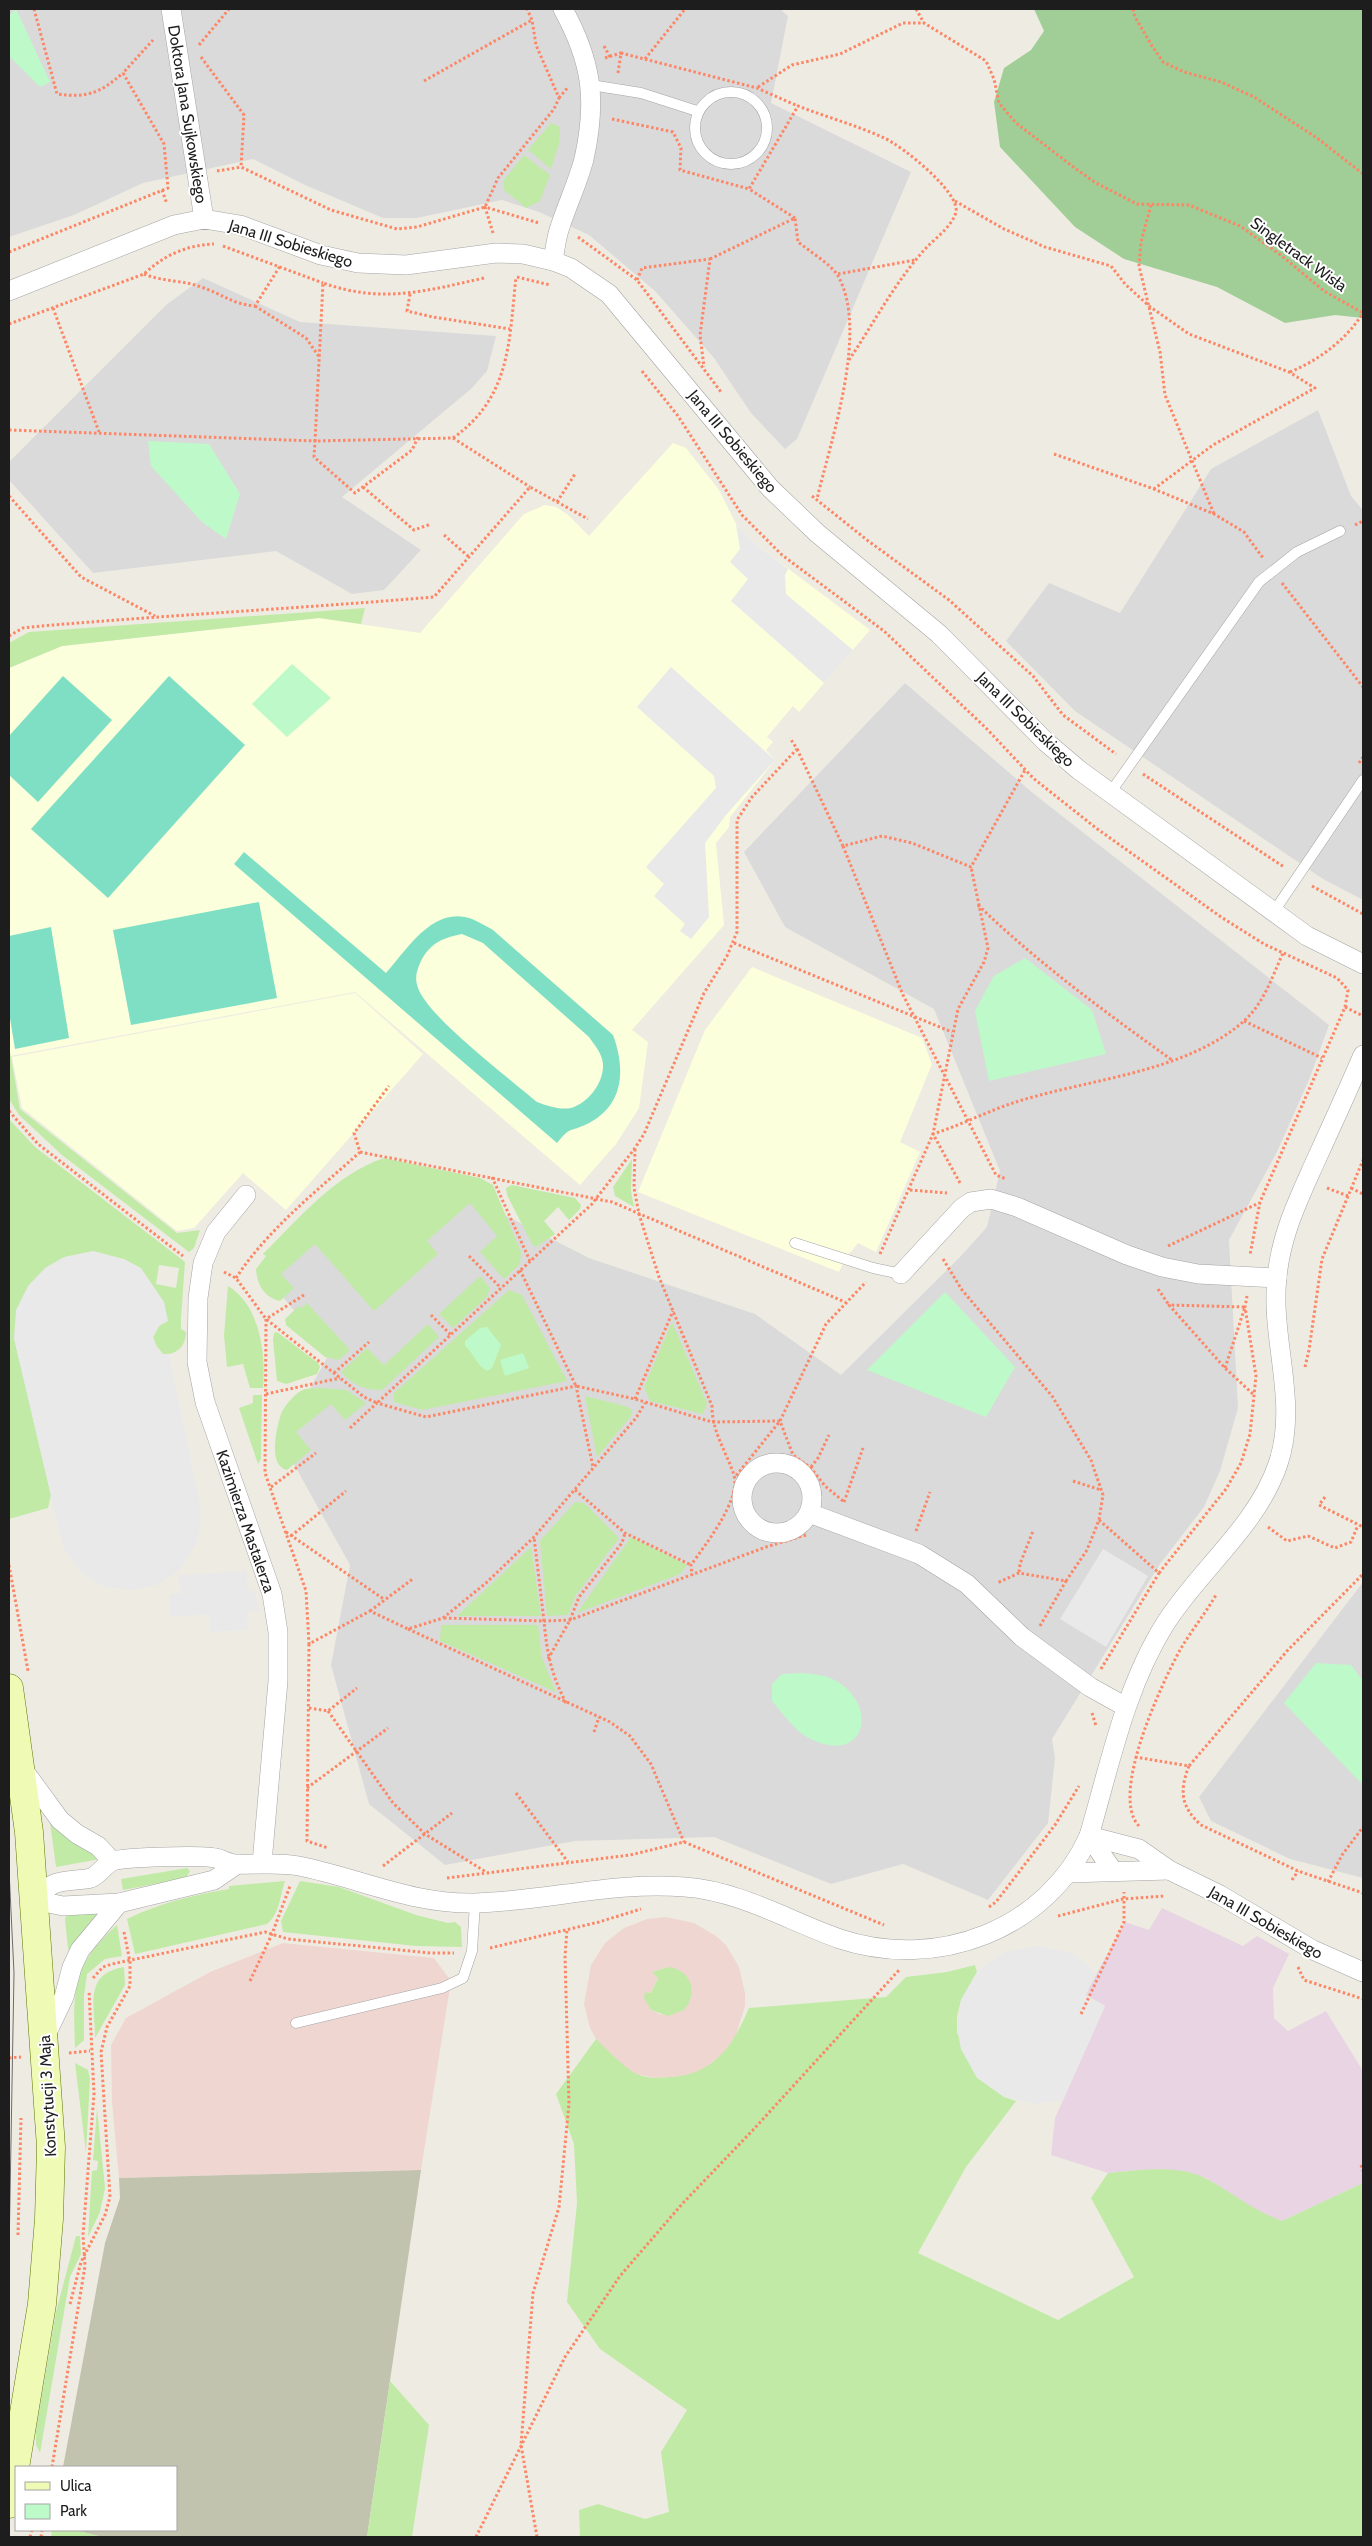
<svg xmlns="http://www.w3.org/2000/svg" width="1372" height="2546" font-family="Cabin,sans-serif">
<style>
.residential{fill:#dbdada}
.commercial{fill:#f0d6d1;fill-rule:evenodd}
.industrial{fill:#e8d4e2}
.education{fill:#fbffdb}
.construction{fill:#c1c3ae}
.grass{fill:#c1eaa7;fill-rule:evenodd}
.forest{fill:#a1ce96}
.park{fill:#befac9}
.pitch{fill:#7fdfc5;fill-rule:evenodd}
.parking{fill:#e9e9e9}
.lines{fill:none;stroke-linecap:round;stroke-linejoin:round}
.lane-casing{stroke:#a4a4a4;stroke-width:11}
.street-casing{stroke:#a4a4a4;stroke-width:20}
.secondary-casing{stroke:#5c7503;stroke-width:29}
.path{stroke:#fc8666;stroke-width:3;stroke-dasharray:2.5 2.5;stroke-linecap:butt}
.lane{stroke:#fff;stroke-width:10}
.street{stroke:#fff;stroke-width:19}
.secondary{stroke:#effab5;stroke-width:28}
.tram{stroke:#6b6b6b;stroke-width:1}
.labels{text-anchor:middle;stroke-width:4;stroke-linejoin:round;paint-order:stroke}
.street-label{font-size:16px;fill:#1d1d1d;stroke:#fff}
</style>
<rect width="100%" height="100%" fill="#eeece2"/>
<g class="residential">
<path d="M9,9H780L788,16L771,103L911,172L797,439L785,449L751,413L714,358L655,291L589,235L539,212L502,200L417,218H383L305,185L253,159L143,183L74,215L9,237Z"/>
<path d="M203,278L300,322L496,336L487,371L472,388L342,497L421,550L384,590L352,594L276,551L93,573L9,480V462L166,305Z"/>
<path d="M1318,410L1351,496L1363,510V900L1323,879L1075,711L1006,641L1049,583L1120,613L1211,469Z"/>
<path d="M905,683L1034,794L1329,1025L1309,1080L1276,1154L1229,1240L1238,1408L1220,1471L1204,1507L1160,1564L1052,1739L1055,1758L1048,1823L988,1900L903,1864L831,1884L714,1837L575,1841L445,1865L369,1804L331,1665L350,1565L281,1441L329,1354L262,1271L363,1174L467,1196L589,1258L755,1314L841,1375L960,1257L987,1227L1000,1171L934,1009L785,927L744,852Z"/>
<path d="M1363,1582V1878L1290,1859L1211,1821L1199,1797Z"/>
</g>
<g class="commercial">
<path d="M666,1917L694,1923L716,1936L726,1945L739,1967L745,1993V2006L735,2038L722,2055L706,2068L686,2076L655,2078L636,2074L612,2059L596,2039L590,2028L584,2004L591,1965L605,1943L624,1928L647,1919ZM669,1967L662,2015L651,2010L646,1992L651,1993L658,1977L652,1972Z"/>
<path d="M283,1943L434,1958L451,1981L421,2170L119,2178L112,2102L111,2045L126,2018L210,1972Z"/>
</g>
<path class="industrial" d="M1162,1908L1243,1946L1257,1936L1289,1954L1273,1988L1274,2018L1288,2031L1326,2011L1363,2071V2183L1282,2221L1264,2215L1206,2178L1183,2171L1138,2170L1108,2173L1051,2155L1055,2118L1105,2006L1085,1995L1125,1922L1149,1930Z"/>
<g class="education">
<path d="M673,443L686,448L719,490L736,524L754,543L870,630L799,712L793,706L767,737L773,742L766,750L775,760L730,817L729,827L716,843L724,925L632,1030L648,1042L639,1108L616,1144L580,1185L355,992L10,1056L9,668L62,646L319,618L420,633L524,514L545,505L556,507L568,515L589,536Z"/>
<path d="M752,967L922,1038L932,1064L900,1142L920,1152L876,1252L858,1243L845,1259L839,1272L638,1192L705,1030Z"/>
<path d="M355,993L423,1054L286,1210L243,1173L194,1228L177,1231L22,1108L12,1057Z"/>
</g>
<path class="construction" d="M421,2170L367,2537H102L75,2530H176V2467H63L105,2243L120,2198L119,2178Z"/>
<g class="grass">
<path d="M551,123L560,127L559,144L551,169L528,150Z"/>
<path d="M524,155L550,175L540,201L526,208L504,190L503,181Z"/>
<path d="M365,608L361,624L319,618L62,646L9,668V643L29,632Z"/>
<path d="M9,1046L20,1109L177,1233L200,1230L194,1248L189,1252L62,1155L19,1115L9,1099Z"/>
<path d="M9,1119L35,1147L185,1262L181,1319V1329L186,1332C186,1346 177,1355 163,1354L155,1344L153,1337L159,1326L14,1338L51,1495L48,1508L9,1519ZM159,1265L179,1268L176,1288L156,1284Z"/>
<path d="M384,1158L480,1178L493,1185L521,1252L520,1264L504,1279L480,1252L497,1236L470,1203L427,1241L438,1254L374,1311L315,1244L281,1274L294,1288L280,1301C264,1297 257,1285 256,1269L266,1256L263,1254C299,1218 336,1174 384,1158Z"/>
<path d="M632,1159L631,1191L634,1207L615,1196L613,1187Z"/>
<path d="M512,1185L575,1198L581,1205L580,1209L569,1220L558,1207L544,1221L555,1234L536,1247L532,1244L507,1195L506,1188Z"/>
<path d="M480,1276L490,1288L487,1297L453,1328L439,1314Z"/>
<path d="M228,1286C260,1305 266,1354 263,1388H250L243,1364L227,1367L224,1335Z"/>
<path d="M509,1290L522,1295L567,1381L422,1410L394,1402V1393Z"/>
<path d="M307,1303L350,1350L339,1360L325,1357L286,1325L285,1319L299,1306L302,1308Z"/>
<path d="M672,1322L707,1403L703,1414L650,1401L644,1387Z"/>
<path d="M428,1324L439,1337L382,1390C364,1390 353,1385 341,1372L367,1348L384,1365Z"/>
<path d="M277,1332L318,1363L320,1367L317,1374L286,1384L277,1381L273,1340L274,1333Z"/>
<path d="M321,1388L346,1390L366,1403L345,1420L331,1404L296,1432L311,1450L287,1470C268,1466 276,1429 281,1414C284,1406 296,1392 305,1389C310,1388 316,1388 321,1388Z"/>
<path d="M253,1395H262L261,1459L258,1464L239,1408L253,1403Z"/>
<path d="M585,1396L625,1406L632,1410L631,1416L597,1457Z"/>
<path d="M575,1502L584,1503L619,1538L576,1595L568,1615L547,1616L540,1541Z"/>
<path d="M631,1537L687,1565L680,1574L577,1613Z"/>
<path d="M531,1547L541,1616H457Z"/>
<path d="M441,1625H538L542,1658L556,1692L440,1641Z"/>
<path d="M50,1822L100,1859L56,1867Z"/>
<path d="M187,1868L190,1871L186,1878L123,1890L121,1879Z"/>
<path d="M285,1881C280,1894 280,1914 267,1924L135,1954L127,1919C160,1903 193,1895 229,1889V1886Z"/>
<path d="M300,1881L339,1887L416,1915L448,1923L455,1922L461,1927L462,1947L416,1946L283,1932L281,1921Z"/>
<path d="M103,1910L70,1950L68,1949L65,1919L66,1916Z"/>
<path d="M117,1925L122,1956L105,1959L87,1974L84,1996V2040L75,2048C73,1990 71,1966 117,1925Z"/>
<path d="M975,1965L977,1972L961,2000L957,2017V2033L1004,2097L1016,2101L966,2167L918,2253L1058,2320L1134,2277L1091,2198L1108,2173C1139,2170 1179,2164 1207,2179C1233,2193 1254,2211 1282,2221L1363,2183V2537H580L579,2510L598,2504L645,2519L669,2512L661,2452L687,2410L600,2349L567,2302L577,2203L574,2144L556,2094L596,2039C607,2049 624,2068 637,2074C648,2079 660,2078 671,2077C715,2074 733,2045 749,2008L886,1997L906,1977L947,1972Z"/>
<path d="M124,1967L125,1985L95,2038C95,2006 83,1974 124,1967Z"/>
<path d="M669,1967C691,1970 699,1993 684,2010L668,2016L651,2010L644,1998L645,1992L651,1993L658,1978L652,1972Z"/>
<path d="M75,2063L88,2070L90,2079L86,2153Z"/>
<path d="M97,2108L105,2188L100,2212L88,2237L92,2171L97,2170L98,2161L93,2160Z"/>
<path d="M76,2236H80L81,2254L70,2277L40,2453L36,2445V2430L56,2312Z"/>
<path d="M390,2381L429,2425L412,2537H367Z"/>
<path d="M52,2530H75L102,2537H51Z"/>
</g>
<path class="forest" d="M1034,9H1363V318L1335,315L1285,323L1217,287L1124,259L1075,227L1000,147L994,102L1004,68L1031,50L1044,31Z"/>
<g class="park">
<path d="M16,9L50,82L40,87L9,56V16Z"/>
<path d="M148,441L209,444L240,494L226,539L202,522L151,466Z"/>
<path d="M292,664L331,698L287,737L252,704Z"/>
<path d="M1025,958L1092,1010L1106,1054L989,1081L975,1011L994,976Z"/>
<path d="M945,1292L1015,1367L986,1417L867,1370Z"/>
<path d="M487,1327L501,1345L492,1368L487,1371C477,1366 474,1353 465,1346V1341L480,1328Z"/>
<path d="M523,1353L529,1368L505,1376L500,1360Z"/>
<path d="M1316,1663L1351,1665L1363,1681V1785L1284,1703Z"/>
<path d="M801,1673C814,1674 827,1675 838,1682C880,1708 864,1768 807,1737C794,1730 782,1712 772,1701V1684L782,1674Z"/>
</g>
<g class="pitch">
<path d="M63,676L112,720L38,802L9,775V736Z"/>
<path d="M169,676L245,745L108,898L31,829Z"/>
<path d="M244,852L386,973C407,950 433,905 472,919C479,922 486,926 493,930L613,1035C626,1070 624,1107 585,1125C567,1133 571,1126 557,1143L234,864ZM462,934L483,943L589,1037C595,1046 602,1053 603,1064C604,1083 588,1103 571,1108C559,1110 548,1106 537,1102C509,1078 429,1018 418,988C414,977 417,969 422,959C432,942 443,938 462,934Z"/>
<path d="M259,902L277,998L131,1025L113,930Z"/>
<path d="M51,927L69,1038L15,1049L9,1012V936Z"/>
</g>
<g class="parking">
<path d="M736,524L754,543L788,569L785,575L786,594L853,650L824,683L731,601L748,579L730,562L740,549Z"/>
<path d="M671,667L775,760L726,815L705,843L709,917L691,939L680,931L685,924L654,896L664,884L646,867L716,788L714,776L637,707Z"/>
<path d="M93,1251L124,1259L141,1268L164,1302L168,1321L159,1326L153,1337L158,1350L163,1354H169L200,1505L201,1524L196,1544L180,1570L157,1585L132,1590L105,1587L81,1573L63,1547L14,1338L16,1310L28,1286L45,1268L64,1257Z"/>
<path d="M1103,1549L1148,1576L1106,1647L1060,1619Z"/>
<path d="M247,1571L248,1591H255L260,1612L247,1611L248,1630L210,1632V1615L170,1616V1594L181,1593L178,1575Z"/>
<path d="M1036,1946L1069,1952L1083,1961L1096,1973L1086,1995L1105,2006L1063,2100L1036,2104L1004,2097L977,2078L961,2049L957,2028L961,2000L977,1972L1004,1952Z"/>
</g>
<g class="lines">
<defs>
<g id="lane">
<path d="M591,85L641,93L697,111"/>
<circle cx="731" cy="128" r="36"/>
<path d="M1110,793L1259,582L1297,552L1340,531"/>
<path d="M1273,913L1363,780"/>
<path d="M795,1243L873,1268L901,1274"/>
<path d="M296,2023L442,1988L463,1978L472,1951L475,1903"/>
</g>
<g id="street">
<path d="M171,9L204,219"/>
<path d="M553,261C555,250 556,238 560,227C567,205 578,182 584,159C597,100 592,62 563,9"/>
<path d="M9,291L174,225L204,219L240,225L321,255L358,263L406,265L496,253L523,254L553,261L571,268L609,294L770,488L817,533L939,634L1046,742L1079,770L1307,936L1363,964"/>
<path d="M246,1195L216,1232L203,1263L198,1298L197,1362L205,1402L272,1594L278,1632V1681L262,1863"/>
<path d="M901,1274L962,1208L971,1202L991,1199L1017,1207L1127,1255L1162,1267L1198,1274L1277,1278"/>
<circle cx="777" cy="1498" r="35"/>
<path d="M809,1513L919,1554L967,1584L1022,1637L1090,1687L1126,1707"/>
<path d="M22,1768L60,1820L77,1834L98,1846L112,1861"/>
<path d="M1089,1836L1139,1849L1169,1870L1220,1895L1313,1950L1363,1972"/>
<path d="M1089,1836L1113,1871"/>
<path d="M1068,1873L1169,1870"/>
<path d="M34,1900C40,1895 46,1888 52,1885C63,1879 79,1881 91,1878C99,1875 105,1864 113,1861C124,1857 203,1855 215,1858C222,1859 229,1864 237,1864C257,1865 278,1862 299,1866C359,1878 414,1905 476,1903C546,1901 615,1881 685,1887C740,1891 789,1921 840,1939C937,1971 1047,1930 1089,1836C1110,1764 1125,1688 1165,1624C1200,1569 1257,1526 1278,1464C1299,1402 1270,1339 1277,1277C1281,1234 1299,1198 1316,1160C1332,1125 1348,1090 1363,1055"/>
<path d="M34,1900L63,1906L119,1903L214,1880L236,1865"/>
<path d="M45,2037L64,1997L72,1967L80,1950L119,1903"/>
</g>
<path id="secondary" d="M9,1688L29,1832L51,2147L49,2219L42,2304L9,2504"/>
</defs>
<use href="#lane" class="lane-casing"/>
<use href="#street" class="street-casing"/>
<use href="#secondary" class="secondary-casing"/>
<g class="path">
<path d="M34,9L57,94C88,98 100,93 123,73"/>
<path d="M916,9L924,23L986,61L994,79L999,103L1016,123L1076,169L1096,183L1137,204L1189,205L1240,226L1282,256L1324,291L1363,313"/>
<path d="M1133,9L1135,17L1152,46L1163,62L1184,72L1221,82L1254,97L1317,138L1363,174"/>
<path d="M199,45L229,9"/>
<path d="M604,46L610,57"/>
<path d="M201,57L244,115L241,167L331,210L397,229L417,227L485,207L498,178L554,109L559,98L536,45L532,20L527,9"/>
<path d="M605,58L621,53"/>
<path d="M645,59L685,9"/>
<path d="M618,73L621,53L757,88L798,106"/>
<path d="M424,81L532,20"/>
<path d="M758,87L792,65L840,54L903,23H924"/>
<path d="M559,98L568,87"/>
<path d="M612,119L673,132L681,148L680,170L749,189"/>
<path d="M217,171L241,167"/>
<path d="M162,190L167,204"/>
<path d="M955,201L1004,229L1045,247L1111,266L1125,284L1149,306L1189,334L1289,372L1315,388L1213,445L1154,489"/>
<path d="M1151,205L1141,242L1139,266L1160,352L1165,395L1214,514"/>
<path d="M795,218L749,189L798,106C826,117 856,125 884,138C901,145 960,192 956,212C952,226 937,237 927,247C896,280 874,323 849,360"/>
<path d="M493,233L485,207L539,223"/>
<path d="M578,237L637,280L721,392"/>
<path d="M223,246L323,283"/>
<path d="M9,252L168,188L164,144L123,73L153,40"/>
<path d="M710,259L795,218L798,242C808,250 833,266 838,276C869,331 831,439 817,499"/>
<path d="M144,274C163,282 183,280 201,287C223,294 231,304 255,306L280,266"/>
<path d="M838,274L915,260"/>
<path d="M517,277L550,285"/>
<path d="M484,278C425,291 383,304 323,283L315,441L453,438C511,397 509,341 516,277"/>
<path d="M637,280L642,268L710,259L700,335L704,367"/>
<path d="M410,294L407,311L433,317L510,329"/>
<path d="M255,306L306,338L320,358"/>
<path d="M53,308L99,432"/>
<path d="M9,324L144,274C164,255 187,245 214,244"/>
<path d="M642,371L678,416L742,515L782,555L884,631L987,729L1033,778L1096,828L1221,917L1264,944L1337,978L1348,990L1345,1007L1260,1202L1250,1255"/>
<path d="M1290,372C1319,360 1346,340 1363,313"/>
<path d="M9,430L315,441L314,457L355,493L412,450L418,437"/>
<path d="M453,438L530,487"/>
<path d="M1054,454L1154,489L1214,514L1244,532L1263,558"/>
<path d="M363,487L414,530L431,524"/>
<path d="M9,496L81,577L155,616"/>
<path d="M812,496L867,540L949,600L1033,676L1063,715L1116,754"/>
<path d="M557,502L575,474"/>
<path d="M1355,525L1363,521"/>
<path d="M444,535L469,557"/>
<path d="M1282,583L1363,687"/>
<path d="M9,636L23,628L41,626C172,615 303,608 434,597L530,487L588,519"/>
<path d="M797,749L843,846L882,836L912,843L971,867L1025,770"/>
<path d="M1359,763L1363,757"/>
<path d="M1143,774L1284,867"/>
<path d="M843,846L903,995L996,1175L1006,1179"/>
<path d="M1312,886L1363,914"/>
<path d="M978,905C1038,963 1105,1012 1172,1060"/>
<path d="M734,943L952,1032"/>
<path d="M1345,1007L1363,1016"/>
<path d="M1244,1021L1322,1058"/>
<path d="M9,1111L38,1144L183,1256"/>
<path d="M635,1149L634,1188L639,1214L659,1277L712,1406C712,1432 726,1451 734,1475C741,1500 705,1545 691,1565L692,1575"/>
<path d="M360,1152L612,1202L845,1302"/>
<path d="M492,1177L530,1261"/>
<path d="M960,1183L933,1134C958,1126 982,1114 1007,1105C1081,1079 1183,1075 1244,1021C1264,1003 1272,977 1283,953"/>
<path d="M1327,1188L1348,1196"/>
<path d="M1351,1188L1363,1194"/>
<path d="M910,1190L947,1193"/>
<path d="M1168,1246L1259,1203"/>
<path d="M880,1254L933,1134L958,1009L984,962L988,948L971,867"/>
<path d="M469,1256L501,1288"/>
<path d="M943,1259L962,1290L1052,1396L1091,1460L1103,1495L1099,1520L1087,1550L1066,1581L1019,1573L997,1583"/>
<path d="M520,1270L576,1386L635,1399L712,1422L780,1421L735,1477"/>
<path d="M224,1272L236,1278L266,1319L364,1397L377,1403L592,1204L635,1148L644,1134L704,993L727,956L737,932V820L752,797L797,749L790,738"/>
<path d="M236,1278C268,1229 317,1191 360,1152L354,1133L389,1086"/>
<path d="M1158,1289L1169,1305"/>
<path d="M304,1295L266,1319L265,1473L306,1591L309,1644L370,1611L408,1629L443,1618L486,1583L534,1537L636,1418L645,1403"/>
<path d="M431,1315L451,1335"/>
<path d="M1305,1367L1309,1350L1322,1259L1363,1160"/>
<path d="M1225,1368L1245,1307L1169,1305L1225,1368L1254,1395"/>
<path d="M334,1373L369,1342"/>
<path d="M266,1394L340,1378"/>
<path d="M635,1399L673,1311"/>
<path d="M350,1428L377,1403L426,1417L576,1386L593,1467"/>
<path d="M811,1467L818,1458L829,1435"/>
<path d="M1073,1481L1101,1490"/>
<path d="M271,1487L316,1453"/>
<path d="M575,1490L625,1533L691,1565"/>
<path d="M1325,1497L1319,1505L1363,1527"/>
<path d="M843,1501L825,1486L811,1468L793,1455L780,1421L826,1324L866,1282"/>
<path d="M844,1502L863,1448"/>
<path d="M1099,1520L1159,1573L1226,1489L1241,1463L1250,1434L1256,1376L1245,1307L1247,1296"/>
<path d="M1268,1527L1287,1541L1308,1536L1335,1548L1351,1542L1358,1525"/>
<path d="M916,1531L930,1492"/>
<path d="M286,1532L385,1600"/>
<path d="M291,1536L346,1491"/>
<path d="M9,1565L28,1671"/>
<path d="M1019,1572L1020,1564L1033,1531"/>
<path d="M370,1611L414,1578"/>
<path d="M444,1618L544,1621L534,1537"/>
<path d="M1040,1626L1066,1581"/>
<path d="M408,1629L610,1722L630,1736L651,1764L684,1842"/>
<path d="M309,1644L307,1841L328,1848"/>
<path d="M548,1659L570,1620L579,1597L622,1543L625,1533"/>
<path d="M1101,1669L1159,1573"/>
<path d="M566,1703C551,1674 547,1653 544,1621L570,1620L766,1547L806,1535"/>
<path d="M309,1708L328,1711L357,1688"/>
<path d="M328,1711L393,1803L425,1834L486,1872"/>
<path d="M1092,1713L1096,1726"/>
<path d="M594,1732L599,1717"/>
<path d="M1135,1757L1189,1766L1287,1651L1363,1574"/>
<path d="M1189,1766C1179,1791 1181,1807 1201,1825L1298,1871L1363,1893"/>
<path d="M307,1788L388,1728"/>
<path d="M516,1793L568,1862"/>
<path d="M1139,1826C1109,1795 1162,1683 1180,1650C1191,1631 1205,1614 1216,1595"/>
<path d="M383,1866L452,1813"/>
<path d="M447,1878L630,1855L684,1842L884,1925"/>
<path d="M1292,1880L1298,1871"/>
<path d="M1328,1882L1342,1855L1363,1827"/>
<path d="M989,1907L996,1902L1055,1825L1079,1786"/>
<path d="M1058,1916L1123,1899L1165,1896"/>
<path d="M490,1948L599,1922L641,1909"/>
<path d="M1298,1967L1304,1980L1363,1999"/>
<path d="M93,1978L103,1967L112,1964L265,1932L288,1939L431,1953H454"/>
<path d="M250,1981L272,1934L290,1886"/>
<path d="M1081,2014L1124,1922V1892"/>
<path d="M69,2053L90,2051"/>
<path d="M9,2058L21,2057"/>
<path d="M1361,2165L1363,2171"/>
<path d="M18,2235L21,2118"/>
<path d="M70,2304L81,2262L105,2215L110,2197L101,2052L107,2027L130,1986V1962L124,1932"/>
<path d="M52,2467L85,2266L83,2235L94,2094L89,1991"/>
<path d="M30,2537L32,2530"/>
<path d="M41,2537L42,2530"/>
<path d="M476,2537L565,2357L620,2276L683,2203L753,2130L900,1969"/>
<path d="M537,2537L521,2445L533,2293L559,2207L569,2104L565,1957L567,1929"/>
</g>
<use href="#lane" class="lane"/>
<use href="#street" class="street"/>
<use href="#secondary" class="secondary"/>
<path class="tram" d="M9,1870L14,1973L9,2254"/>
</g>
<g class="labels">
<g class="street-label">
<text transform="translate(188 114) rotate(81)" y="6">Doktora Jana Sujkowskiego</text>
<text transform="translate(291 243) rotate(17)" y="6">Jana III Sobieskiego</text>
<text transform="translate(1299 254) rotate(36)" y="6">Singletrack Wisła</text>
<text transform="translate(733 441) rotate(50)" y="6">Jana III Sobieskiego</text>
<text transform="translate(1026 719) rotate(44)" y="6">Jana III Sobieskiego</text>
<text transform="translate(246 1521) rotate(71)" y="6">Kazimierza Mastalerza</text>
<text transform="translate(1266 1922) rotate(30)" y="6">Jana III Sobieskiego</text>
<text transform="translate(47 2096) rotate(-93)" y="6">Konstytucji 3 Maja</text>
</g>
</g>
<rect width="1372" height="2546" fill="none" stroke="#1d1d1d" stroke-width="20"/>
<rect x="15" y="2466" width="162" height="65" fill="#ffffff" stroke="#a5a5a5"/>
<rect x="25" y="2482" width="25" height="8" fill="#effab5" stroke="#a5a5a5"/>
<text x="60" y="2491" font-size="15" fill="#1d1d1d">Ulica</text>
<rect x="25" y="2504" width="25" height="15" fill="#befac9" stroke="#a5a5a5"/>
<text x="60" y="2516" font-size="15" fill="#1d1d1d">Park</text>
</svg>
